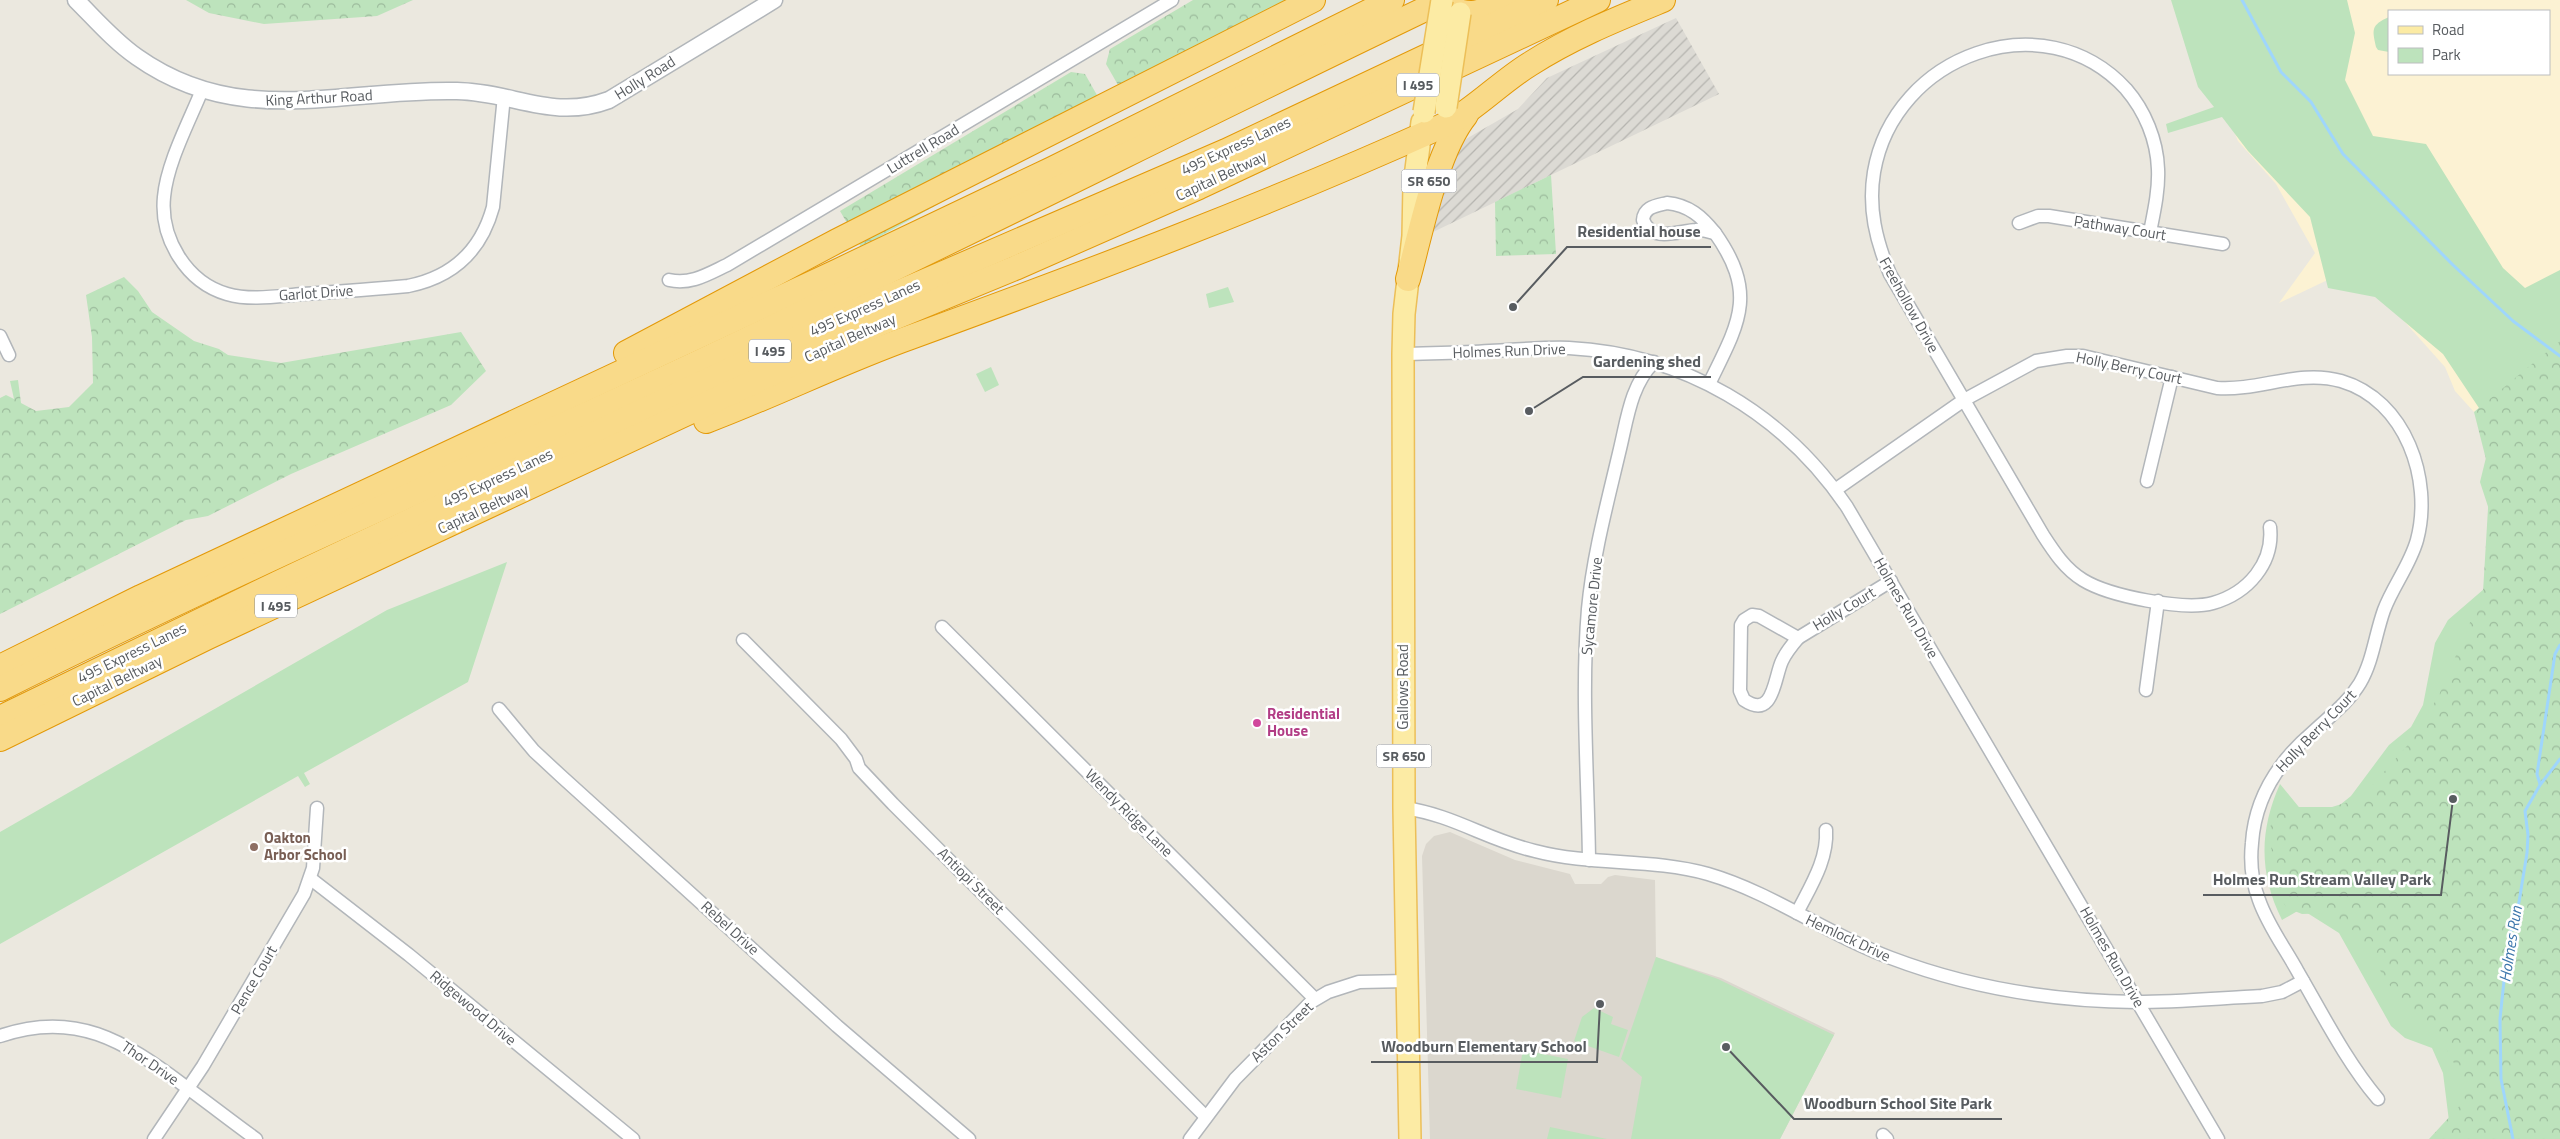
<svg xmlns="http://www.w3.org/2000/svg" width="2560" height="1139" font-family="'Titillium Web',sans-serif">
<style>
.commercial{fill:#fcf2d3;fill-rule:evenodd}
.industrial{fill:url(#industrial-furrows)}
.education{fill:#dbd7ce}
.green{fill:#bde3bc}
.forest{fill:url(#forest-crowns)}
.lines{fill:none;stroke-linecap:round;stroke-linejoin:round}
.stream{stroke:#9fd6fc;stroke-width:3}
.minor-casing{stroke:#b2b6ba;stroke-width:15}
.tertiary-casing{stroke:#b2b6ba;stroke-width:19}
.primary-casing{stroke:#ecbf58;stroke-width:24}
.motorway-casing{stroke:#e39908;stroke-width:26}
.minor{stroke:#fff;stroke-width:12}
.tertiary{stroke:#fff;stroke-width:16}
.primary{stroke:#fceba4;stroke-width:21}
.motorway{stroke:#f9da89;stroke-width:24}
.primary-bridge-casing{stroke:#ecbf58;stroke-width:24;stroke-linecap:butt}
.primary-bridge{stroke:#fceba4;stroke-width:21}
.hotel-dot{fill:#d1479c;stroke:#fff;stroke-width:2}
.education-dot{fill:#8d6e63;stroke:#fff;stroke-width:2}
.labels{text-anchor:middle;stroke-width:5;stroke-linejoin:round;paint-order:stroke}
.shield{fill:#fff;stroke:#8a8d90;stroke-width:1}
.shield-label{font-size:14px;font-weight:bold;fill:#585c60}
.street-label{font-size:15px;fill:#585c60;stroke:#fff}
.hotel-label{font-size:15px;font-weight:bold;fill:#b23c85;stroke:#fff;text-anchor:start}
.education-label{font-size:15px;font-weight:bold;fill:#785e54;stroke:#fff;text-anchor:start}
.water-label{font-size:16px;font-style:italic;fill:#3e77ac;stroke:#fff}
.leader{fill:none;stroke:#585c60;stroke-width:2}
.callout-dot{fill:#585c60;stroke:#fff;stroke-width:2}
.callout-label{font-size:16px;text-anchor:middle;font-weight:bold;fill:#585c60;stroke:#fff;stroke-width:5;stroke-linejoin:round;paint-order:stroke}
</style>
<defs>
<pattern id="industrial-furrows" width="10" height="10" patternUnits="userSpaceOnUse" patternTransform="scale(1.25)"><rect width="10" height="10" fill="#dcdad4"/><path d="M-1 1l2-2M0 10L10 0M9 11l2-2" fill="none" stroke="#b5b4af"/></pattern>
<pattern id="forest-crowns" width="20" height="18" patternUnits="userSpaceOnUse" patternTransform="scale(1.25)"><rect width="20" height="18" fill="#bde3bc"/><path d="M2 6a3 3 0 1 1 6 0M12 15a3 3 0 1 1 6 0" fill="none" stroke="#9cbb9c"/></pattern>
</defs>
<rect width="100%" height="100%" fill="#ebe8df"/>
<path class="commercial" d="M2179,0H2560V341L2474,412L2455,391L2445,367L2378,292L2336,276L2279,303L2315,253L2276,184L2238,141ZM2389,11H2549V74H2389Z"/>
<path class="industrial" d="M1676,18L1719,94L1431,233L1452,147L1518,109L1547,78Z"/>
<path class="education" d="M1450,832L1515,860L1570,874L1575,884H1601L1608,877L1615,875L1655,880L1656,957L1721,978L1835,1033L1780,1139H1430L1422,856L1426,844L1434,836Z"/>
<g class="green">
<path d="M2171,0H2347L2355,33L2345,80L2373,136L2426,144L2503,268L2525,288L2560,270V1139L2449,1121L2443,1073L2432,1048L2405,1038L2391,1026L2339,933L2301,909L2282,920C2259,874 2259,831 2280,784L2307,817L2336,808L2351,796L2389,745L2411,727L2423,705L2435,643L2448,620L2484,589L2495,528L2480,482L2493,429L2443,354L2375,297L2328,288L2310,217L2248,151L2222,117L2168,133L2166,124L2214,107L2198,87Z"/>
<path d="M2389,17V52L2378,50L2376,47C2372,29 2371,25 2389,17Z"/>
<path d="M1228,287L1234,302L1209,308L1206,294Z"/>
<path d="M991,367L999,385L985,392L976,374Z"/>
<path d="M507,562L468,682L304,773L310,784L305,787L298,776L0,944V832L387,610Z"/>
<path d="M1656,957L1718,979L1834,1035L1780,1139H1631L1642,1077L1621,1059Z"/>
<path d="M1594,1008L1613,1017L1611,1024L1628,1030L1619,1057L1574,1041L1582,1017Z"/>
<path d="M1523,1050L1568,1059L1561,1098L1516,1089Z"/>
<path d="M1550,1127L1607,1139H1547Z"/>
</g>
<g class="forest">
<path d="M186,0H413L377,16L264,24L209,13Z"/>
<path d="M1193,0H1290L1126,99L1106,64L1110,49Z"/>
<path d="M1071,72L1085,74L1106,111L861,247L840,211Z"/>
<path d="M1551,175L1556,254L1496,256L1495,202Z"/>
<path d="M124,277L138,291L152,312L194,341L219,349L228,355L281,363L461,332L486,371L451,405L291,474L208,516L186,520L0,614V398L6,395L14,399L10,381L18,380L21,403L36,411L69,407L93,383L92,337L86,295Z"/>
<path d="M2560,341V1139H2429L2465,1100L2457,1069L2435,1027L2398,998L2355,932L2331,913L2302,914L2287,908L2278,895L2269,832L2273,817L2285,807H2332L2361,798L2413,739L2439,695L2483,592L2490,475L2474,412Z"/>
</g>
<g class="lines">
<g class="stream">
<path d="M2242,0L2281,72L2311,102L2343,154L2453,265L2513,321L2560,356"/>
<path d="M2540,784L2537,774L2555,654L2560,645"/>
<path d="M2513,1139L2501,1079L2500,1019L2508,942L2519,902L2527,853L2528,835L2525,811L2540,785L2560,759"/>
</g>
<defs>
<g id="minor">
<path d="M202,90C189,122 167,163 164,197C160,238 186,282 227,294C251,301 278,296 302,294C338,292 373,289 408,286C453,277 481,251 493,207L504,96"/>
<path d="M1667,203C1689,205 1702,217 1715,233C1709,232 1702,229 1696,230C1678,231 1652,243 1643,220C1644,207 1655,206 1667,203Z"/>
<path d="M2019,223L2038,216H2049L2223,244"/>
<path d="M2150,232C2154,212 2159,190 2158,169C2157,140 2145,111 2126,89C2044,0 1894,55 1874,172C1868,208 1876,241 1890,274L2043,535C2054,552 2065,569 2083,580C2109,596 2184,611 2213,603C2248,593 2274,563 2270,527"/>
<path d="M669,280C691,285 708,274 727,265L1172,0"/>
<path d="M0,336L9,355"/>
<path d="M1403,354C1432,353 1461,353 1490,351C1516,350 1543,347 1569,348C1684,354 1783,413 1847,507L2218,1139"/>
<path d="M1709,384C1739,323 1758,294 1715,233"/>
<path d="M2147,481L2172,377"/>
<path d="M1835,490L1964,400L2036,361L2067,356H2083L2217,388C2260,391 2299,369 2341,381C2406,400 2433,480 2417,540C2410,565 2393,586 2384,610C2375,635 2373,661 2360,683C2348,703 2330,716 2313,732C2279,761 2255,797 2252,843C2250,862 2252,882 2259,900C2268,926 2285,948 2298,972C2323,1015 2346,1061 2378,1099"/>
<path d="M1752,615L1759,616L1798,638C1792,645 1786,652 1782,661C1774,678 1774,720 1744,700L1740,691L1741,625L1744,620Z"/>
<path d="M942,627L1315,999"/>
<path d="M1798,638L1891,581"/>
<path d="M743,640L841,739L856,759L859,768L893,804L1206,1117"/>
<path d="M2146,690L2158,601"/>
<path d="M499,709L534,751L561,776L837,1026L969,1139"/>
<path d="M1404,808C1454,815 1487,840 1535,851C1592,866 1651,858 1708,874C1773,893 1828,935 1891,958C1970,988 2052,1001 2136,1002C2178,1002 2220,998 2262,996L2282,992L2303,981"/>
<path d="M1589,860C1588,777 1581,692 1588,609C1593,556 1607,504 1619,453C1627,421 1630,386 1654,362"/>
<path d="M311,879L409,955L633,1139"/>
<path d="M1797,913C1810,887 1828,860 1826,830"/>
<path d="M0,1036C75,1010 124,1041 182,1084C207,1102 231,1121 256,1139"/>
<path d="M1883,1135L1887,1139"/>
<path d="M154,1139L203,1066L304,894L313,868L317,808"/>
<path d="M1190,1139L1235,1079L1311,1002L1328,992L1359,982L1407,981"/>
</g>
<path id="tertiary" d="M76,0C96,20 114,41 137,57C240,130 343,88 457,91C513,92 553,121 609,100L774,0"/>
<path id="primary" d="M1410,1139L1404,808L1403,354L1404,314L1413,236L1414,185L1422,122"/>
<g id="motorway">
<path d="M1441,4C1472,19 1477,14 1507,0"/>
<path d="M1408,279C1421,232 1436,152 1466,115"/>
<path d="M626,353L837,241L1313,0"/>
<path d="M706,421C775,395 841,362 911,337C1089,272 1267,205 1440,127C1473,112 1499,83 1530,64C1572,37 1617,19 1663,0"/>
<path d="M0,667L141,597L840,270L1052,169L1392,0"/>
<path d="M0,689C230,574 466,471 699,362C949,245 1195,119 1444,0"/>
<path d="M0,718L278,583L842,317L1226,151L1546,0"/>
<path d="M0,739L208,637L867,329L1015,268L1199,187L1598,0"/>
</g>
</defs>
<use href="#minor" class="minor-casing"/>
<use href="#tertiary" class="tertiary-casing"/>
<use href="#primary" class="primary-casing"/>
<use href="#motorway" class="motorway-casing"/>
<use href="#minor" class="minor"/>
<use href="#tertiary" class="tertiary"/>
<use href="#primary" class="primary"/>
<use href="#motorway" class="motorway"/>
<defs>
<g id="primary-bridge">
<path d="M1446,107L1460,13"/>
<path d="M1424,112L1442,0"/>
</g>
</defs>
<use href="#primary-bridge" class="primary-bridge-casing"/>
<use href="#primary-bridge" class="primary-bridge"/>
</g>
<circle class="hotel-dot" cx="1257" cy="723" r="5"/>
<circle class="education-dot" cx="254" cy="847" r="5"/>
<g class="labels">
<g class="shield">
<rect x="1397" y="73.5" width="42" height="23" rx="4"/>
<rect x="1401.5" y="169.5" width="55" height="23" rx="4"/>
<rect x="749" y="339.5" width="42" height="23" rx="4"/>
<rect x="255" y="594.5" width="42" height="23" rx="4"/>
<rect x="1376.5" y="744.5" width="55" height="23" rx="4"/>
</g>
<g class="shield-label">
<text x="1418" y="90">I 495</text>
<text x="1429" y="186">SR 650</text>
<text x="770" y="356">I 495</text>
<text x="276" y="611">I 495</text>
<text x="1404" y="761">SR 650</text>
</g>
<g class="street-label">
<text transform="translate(645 78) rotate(-32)" y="5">Holly Road</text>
<text transform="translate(319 98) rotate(-3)" y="5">King Arthur Road</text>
<text transform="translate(1236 146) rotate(-25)" y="5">495 Express Lanes</text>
<text transform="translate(923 149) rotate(-31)" y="5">Luttrell Road</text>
<text transform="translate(1221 176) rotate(-25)" y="5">Capital Beltway</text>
<text transform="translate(2120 228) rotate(9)" y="5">Pathway Court</text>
<text transform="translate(316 293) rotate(-4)" y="5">Garlot Drive</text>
<text transform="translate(1909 305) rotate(61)" y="5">Freehollow Drive</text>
<text transform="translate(865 308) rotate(-24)" y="5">495 Express Lanes</text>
<text transform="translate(850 338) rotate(-24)" y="5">Capital Beltway</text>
<text transform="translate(1509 351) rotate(-2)" y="5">Holmes Run Drive</text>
<text transform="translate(2129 368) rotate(12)" y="5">Holly Berry Court</text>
<text transform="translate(498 478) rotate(-25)" y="5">495 Express Lanes</text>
<text transform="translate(483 509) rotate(-25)" y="5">Capital Beltway</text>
<text transform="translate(1592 606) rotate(-84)" y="5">Sycamore Drive</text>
<text transform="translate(1906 608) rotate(60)" y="5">Holmes Run Drive</text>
<text transform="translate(1844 609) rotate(-31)" y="5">Holly Court</text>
<text transform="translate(132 653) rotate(-26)" y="5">495 Express Lanes</text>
<text transform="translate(117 681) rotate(-26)" y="5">Capital Beltway</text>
<text transform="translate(1403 687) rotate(-90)" y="5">Gallows Road</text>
<text transform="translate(2316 731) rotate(-46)" y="5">Holly Berry Court</text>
<text transform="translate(1129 813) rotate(45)" y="5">Wendy Ridge Lane</text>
<text transform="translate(971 881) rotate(45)" y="5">Antiopi Street</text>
<text transform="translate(730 928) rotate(42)" y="5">Rebel Drive</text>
<text transform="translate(1848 938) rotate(25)" y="5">Hemlock Drive</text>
<text transform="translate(2112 957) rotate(60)" y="5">Holmes Run Drive</text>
<text transform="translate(254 980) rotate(-60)" y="5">Pence Court</text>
<text transform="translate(473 1008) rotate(40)" y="5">Ridgewood Drive</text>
<text transform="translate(1282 1032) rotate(-44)" y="5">Aston Street</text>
<text transform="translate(150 1063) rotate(34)" y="5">Thor Drive</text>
</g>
<g class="hotel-label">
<text x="1267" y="719">Residential<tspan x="1267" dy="17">House</tspan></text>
</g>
<g class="education-label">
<text x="264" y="843">Oakton<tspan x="264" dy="17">Arbor School</tspan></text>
</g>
<g class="water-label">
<text transform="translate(2510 944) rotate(-81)" y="6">Holmes Run</text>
</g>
</g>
<path class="leader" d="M1513 307L1567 247H1711M1529 411L1583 377H1711M2453 799L2441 895H2203M1600 1004L1597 1062H1371M1726 1047L1794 1119H2002"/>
<g class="callout-dot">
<circle cx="1513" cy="307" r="5"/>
<circle cx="1529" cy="411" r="5"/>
<circle cx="2453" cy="799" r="5"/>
<circle cx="1600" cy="1004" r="5"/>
<circle cx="1726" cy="1047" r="5"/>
</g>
<g class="callout-label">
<text x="1639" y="237">Residential house</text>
<text x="1647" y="367">Gardening shed</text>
<text x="2322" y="885">Holmes Run Stream Valley Park</text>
<text x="1484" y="1052">Woodburn Elementary School</text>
<text x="1898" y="1109">Woodburn School Site Park</text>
</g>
<rect x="2388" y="10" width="162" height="65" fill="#ffffff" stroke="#bcbebf"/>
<rect x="2398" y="26" width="25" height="8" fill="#fceba4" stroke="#bcbebf"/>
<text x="2432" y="35" font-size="15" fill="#585c60">Road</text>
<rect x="2398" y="48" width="25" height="15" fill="#bde3bc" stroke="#bcbebf"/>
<text x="2432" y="60" font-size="15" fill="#585c60">Park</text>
</svg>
